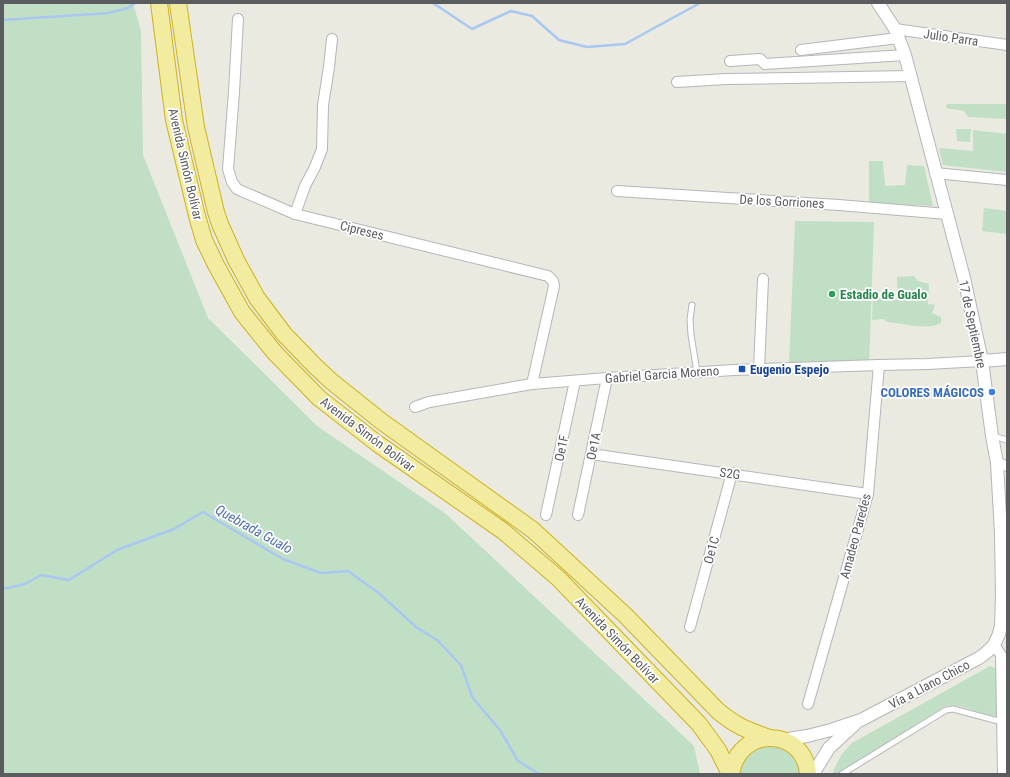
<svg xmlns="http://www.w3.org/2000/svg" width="1010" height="777" font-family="'Roboto Condensed',sans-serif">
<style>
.green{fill:#c0dfc5}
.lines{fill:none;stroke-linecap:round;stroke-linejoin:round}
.stream{stroke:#a9c7f3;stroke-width:2.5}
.service-casing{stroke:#b4b6ba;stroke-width:7}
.minor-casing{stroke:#b4b6ba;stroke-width:12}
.tertiary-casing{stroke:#b4b6ba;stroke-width:14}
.trunk-casing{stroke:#cfb21d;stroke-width:18}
.service{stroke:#fff;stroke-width:5}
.minor{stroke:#fff;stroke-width:10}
.tertiary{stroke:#fff;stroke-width:12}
.trunk{stroke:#f1eca0;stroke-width:16}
.leisure-dot{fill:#2e9e5b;stroke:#fff;stroke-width:1.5}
.transit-dot{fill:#1a4fb4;stroke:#fff;stroke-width:1.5}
.shop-dot{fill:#3f7fe0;stroke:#fff;stroke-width:1.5}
.labels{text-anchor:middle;stroke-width:3.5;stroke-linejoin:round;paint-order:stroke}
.street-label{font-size:13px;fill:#5a5c60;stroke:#fff}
.leisure-label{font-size:13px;font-weight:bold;fill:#27864d;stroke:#fff;text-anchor:start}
.transit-label{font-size:13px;font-weight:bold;fill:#164399;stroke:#fff;text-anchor:start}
.shop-label{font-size:13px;font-weight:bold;fill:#366cbe;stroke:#fff;text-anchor:end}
.water-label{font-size:14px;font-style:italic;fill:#5071b2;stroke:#fff}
</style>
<rect width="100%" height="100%" fill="#eaeae1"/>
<g class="green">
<path d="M3,3H133L141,31L143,155L208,318L317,426L446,514L694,746L700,774H3Z"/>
<path d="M947,104H1007V119L968,117L964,111L946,108Z"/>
<path d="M956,129H971L970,142L957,141Z"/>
<path d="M973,130L1007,134V172L943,165L939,148L973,151Z"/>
<path d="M869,161H883L885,186L905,185L907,165L924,166L933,206L869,203Z"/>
<path d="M984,208L1007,211V234L982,231Z"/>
<path d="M795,221L874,222L869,366L789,365Z"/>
<path d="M914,276L918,281L929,284L928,304L935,305L932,313L941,317V323C926,331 904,323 887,322L884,319L872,320L873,297L898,300L897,277Z"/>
<path d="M990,666L997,669L998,714L997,716C980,717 967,703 945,706L839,774H832L841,755L852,743Z"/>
<path d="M772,745L792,751L805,774H740C741,756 756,748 772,745Z"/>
</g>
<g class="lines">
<g class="stream">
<path d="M433,3L472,29L511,11L532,16L559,40L587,47L625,44L700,3"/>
<path d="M3,20L109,13L128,8L135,3"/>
<path d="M3,589L25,584L41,575L69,580L117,550L174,529L203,512L283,559L321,573L348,571L380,594L416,627L437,640L461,665L472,697L500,730L518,761L539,774"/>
</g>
<defs>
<g id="service">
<path d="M692,305L690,319L691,335L697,372"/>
<path d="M993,436L1007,440"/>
<path d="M842,774L946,710L953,709L1002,722"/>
</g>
<g id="minor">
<path d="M238,19L234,92L228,169L232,182L237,189L295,214L548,276L553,281L554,286L532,384"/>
<path d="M895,29L1007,45"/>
<path d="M801,50L898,38"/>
<path d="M730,61L760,59L765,64L905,55"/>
<path d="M677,82L726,79L911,76"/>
<path d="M935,173L1007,180"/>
<path d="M617,191L839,205L947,214"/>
<path d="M295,214L305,186L315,167L322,149L323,105L329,67L332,39"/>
<path d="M759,369L763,279"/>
<path d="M415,407L429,402L532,384L607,378L734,370L879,365L927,364L982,361"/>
<path d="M591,454L868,494"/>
<path d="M997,463L1007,466"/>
<path d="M546,515L575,381"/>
<path d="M578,515L607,378"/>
<path d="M690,627L732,473"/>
<path d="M994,645L1001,655L1003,774"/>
<path d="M808,704L868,494L879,365"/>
</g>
<g id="tertiary">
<path d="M982,361L1007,359"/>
<path d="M782,740L807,736L831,730L861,720L935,681L979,658L987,652L994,645L999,634L1001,626L1002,596L1001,533L997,463L992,436L982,361L964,278L905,55L895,29L878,3"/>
<path d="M813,774L829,748L855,724"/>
</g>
<g id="trunk">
<path d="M159,3L174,120L197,216L204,240L216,265L242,312L275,353L319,398L378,444L503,531L558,578L699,724L718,750L730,774"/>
<path d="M178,3L196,127L216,212L220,224L236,260L257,298L284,334L315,366L331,381L381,421L533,530L626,616L718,711C736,726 747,730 769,738"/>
<path d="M731,774C739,724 805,728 808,774"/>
</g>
</defs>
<use href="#service" class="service-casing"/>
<use href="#minor" class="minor-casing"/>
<use href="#tertiary" class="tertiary-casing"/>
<use href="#trunk" class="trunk-casing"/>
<use href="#service" class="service"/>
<use href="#minor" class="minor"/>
<use href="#tertiary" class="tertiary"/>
<use href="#trunk" class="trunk"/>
</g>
<circle class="leisure-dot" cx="832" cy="294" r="4"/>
<rect class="transit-dot" x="738" y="365" width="8" height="8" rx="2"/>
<circle class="shop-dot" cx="992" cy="392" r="4"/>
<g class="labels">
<g class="street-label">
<text transform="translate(951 37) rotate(8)" y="5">Julio Parra</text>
<text transform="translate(186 164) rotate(77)" y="5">Avenida Simón Bolívar</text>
<text transform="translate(782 201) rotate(3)" y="5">De los Gorriones</text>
<text transform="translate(362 230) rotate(14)" y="5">Cipreses</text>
<text transform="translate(973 324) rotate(78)" y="5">17 de Septiembre</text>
<text transform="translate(662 374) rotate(-4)" y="5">Gabriel Garcia Moreno</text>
<text transform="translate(368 434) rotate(37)" y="5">Avenida Simón Bolívar</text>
<text transform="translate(593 446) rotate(-78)" y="5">Oe1A</text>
<text transform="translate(561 448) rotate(-78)" y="5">Oe1F</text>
<text transform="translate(730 473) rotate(8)" y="5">S2G</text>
<text transform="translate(855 536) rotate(-75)" y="5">Amadeo Paredes</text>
<text transform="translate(711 550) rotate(-75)" y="5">Oe1C</text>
<text transform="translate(618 640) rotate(46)" y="5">Avenida Simón Bolívar</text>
<text transform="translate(929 684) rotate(-28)" y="5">Vía a Llano Chico</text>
</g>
<g class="leisure-label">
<text x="840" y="299">Estadio de Gualo</text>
</g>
<g class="transit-label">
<text x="750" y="374">Eugenio Espejo</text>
</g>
<g class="shop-label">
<text x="984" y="397">COLORES MÁGICOS</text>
</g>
<g class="water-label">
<text transform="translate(254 529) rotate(29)" y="5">Quebrada Gualo</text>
</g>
</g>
<rect width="1010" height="777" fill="none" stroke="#5a5c60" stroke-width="8"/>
</svg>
